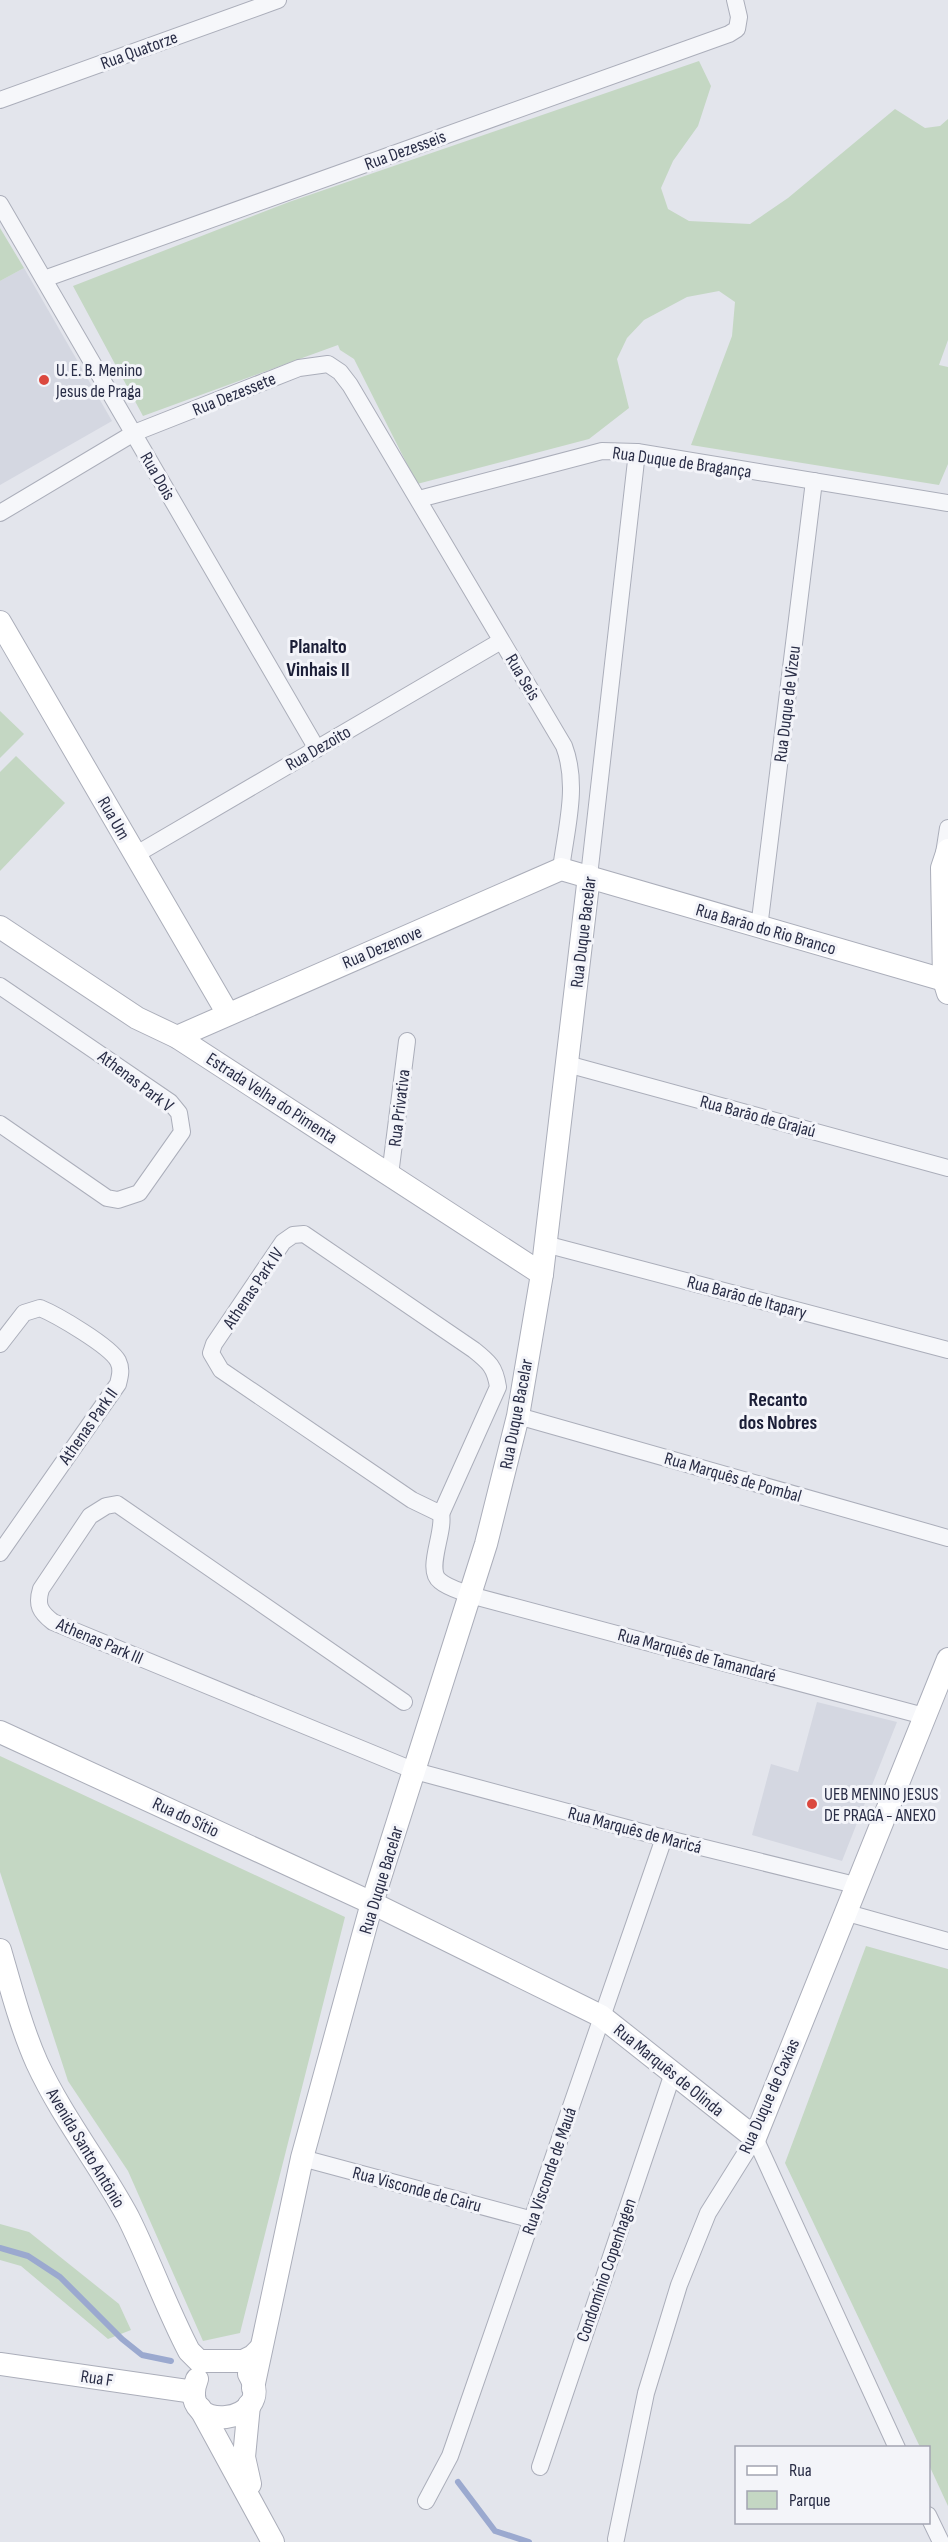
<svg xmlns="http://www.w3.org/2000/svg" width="948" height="2542" font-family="'Sofia Sans Condensed',sans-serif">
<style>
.built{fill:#d4d7e1}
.green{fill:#c4d7c3}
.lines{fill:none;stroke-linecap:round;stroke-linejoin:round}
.stream{stroke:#9ba9cf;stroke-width:6}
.street-casing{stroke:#abaeba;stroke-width:18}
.secondary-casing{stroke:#abaeba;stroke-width:24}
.street{stroke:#f6f7fa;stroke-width:16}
.secondary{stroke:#fff;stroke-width:22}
.poi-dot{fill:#db483e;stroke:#f3f4f9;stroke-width:2}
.labels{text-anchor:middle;stroke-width:6;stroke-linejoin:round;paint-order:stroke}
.street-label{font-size:18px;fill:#292d46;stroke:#f3f4f9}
.poi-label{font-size:18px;fill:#292d46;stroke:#f3f4f9;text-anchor:start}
.neighbourhood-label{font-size:20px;font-weight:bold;fill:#1b1e37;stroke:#f3f4f9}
</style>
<rect width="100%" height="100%" fill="#e3e5ec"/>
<g class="built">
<path d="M24,268L112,421L0,485V281Z"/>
<path d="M817,1702L897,1722L842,1861L752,1835L771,1764L798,1772Z"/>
</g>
<g class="green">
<path d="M699,61L711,86L698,126L673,161L661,188L668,209L689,221L750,224L788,198L895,109L925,128L940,126L948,119V340L939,365L948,367V464L939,485L691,445L732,336L735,302L719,291L687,297L644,320L627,338L617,359L629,408L589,439L417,484L354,359L340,350L338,345L143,416L73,286L289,202Z"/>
<path d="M0,228L24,268L0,281Z"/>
<path d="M0,711L24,734L0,758Z"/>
<path d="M16,756L65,803L0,871V772Z"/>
<path d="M0,1756L345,1917L240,2333L203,2341L128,2171L68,2081L0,1872Z"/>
<path d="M866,1946L948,1969V2506L929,2465L928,2448L920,2447L785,2163Z"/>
<path d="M0,2224L29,2232L119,2304L131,2330L108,2339L21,2266L0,2260Z"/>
</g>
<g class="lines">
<g class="stream">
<path d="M0,2248L28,2256L60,2277L122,2339L142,2355L171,2361"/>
<path d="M458,2482L495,2531L529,2542"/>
</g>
<defs>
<g id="street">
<path d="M0,100L278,0"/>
<path d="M0,204L317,749"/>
<path d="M44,279L729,34L737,29L739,17L735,0"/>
<path d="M419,499L602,451L637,452L948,503"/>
<path d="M0,513L134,433L299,368L328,364L340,372L350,385L564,746C579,785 566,829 561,869"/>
<path d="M135,855L501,641"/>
<path d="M943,860L948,828"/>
<path d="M589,876L637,452"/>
<path d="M759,928L814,481"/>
<path d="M0,986L170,1102L179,1113L182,1132L139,1193L118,1200L107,1198L0,1124"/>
<path d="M567,1064L948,1168"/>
<path d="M390,1175L407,1041"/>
<path d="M304,1234L474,1350C489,1362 495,1367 498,1387L441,1514L412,1500L221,1370L211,1353L214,1344L283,1242L293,1235Z"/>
<path d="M545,1244L948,1350"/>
<path d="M0,1344L24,1313L40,1308C57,1315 110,1346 118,1361C122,1369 120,1376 118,1384L0,1553"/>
<path d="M518,1416L948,1538"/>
<path d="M441,1514C445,1532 425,1570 440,1581C448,1588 461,1591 470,1595L924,1716"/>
<path d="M404,1702L117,1504L106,1506L90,1516L41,1589C36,1605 40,1612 53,1622L415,1771L664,1838L855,1885"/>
<path d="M844,1912L948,1941"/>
<path d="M755,2138L897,2448"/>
<path d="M302,2158L533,2220"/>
<path d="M540,2467L673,2073"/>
<path d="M426,2501L450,2456L664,1838"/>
<path d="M928,2515L941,2542"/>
<path d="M616,2539L646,2393L679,2285L708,2213L755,2138"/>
</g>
<g id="secondary">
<path d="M0,622L228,1014"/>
<path d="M948,850L942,868L944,980L948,993"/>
<path d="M0,927L137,1018L177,1037L542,1274"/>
<path d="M177,1037L561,869L944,980"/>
<path d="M0,1732L372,1903L601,2016L755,2138L948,1659"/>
<path d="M0,1950C11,1988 21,2027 37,2063C62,2117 100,2165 128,2217C150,2261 166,2307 189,2351L199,2361H243L253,2356L261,2348"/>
<path d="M0,2364L194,2392"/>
<path d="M197,2379C175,2436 279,2425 249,2374"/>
<path d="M253,2388L302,2158L372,1903L486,1544L518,1416L542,1274L589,876"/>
<path d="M249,2405L244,2457L250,2484"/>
<path d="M200,2408L273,2542"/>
</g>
</defs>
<use href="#street" class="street-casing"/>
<use href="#secondary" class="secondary-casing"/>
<use href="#street" class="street"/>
<use href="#secondary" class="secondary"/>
</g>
<g class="poi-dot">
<circle cx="44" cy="380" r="6"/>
<circle cx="812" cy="1804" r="6"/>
</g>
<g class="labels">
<g class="street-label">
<text transform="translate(139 50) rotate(-20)" y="6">Rua Quatorze</text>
<text transform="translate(405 150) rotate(-20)" y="6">Rua Dezesseis</text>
<text transform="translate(234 394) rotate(-22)" y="6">Rua Dezessete</text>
<text transform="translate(682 462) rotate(8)" y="6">Rua Duque de Bragança</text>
<text transform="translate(158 476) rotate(60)" y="6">Rua Dois</text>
<text transform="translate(523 677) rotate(59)" y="6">Rua Seis</text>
<text transform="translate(787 704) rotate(-83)" y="6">Rua Duque de Vizeu</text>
<text transform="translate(318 748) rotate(-30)" y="6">Rua Dezoito</text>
<text transform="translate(114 818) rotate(60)" y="6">Rua Um</text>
<text transform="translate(766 929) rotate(16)" y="6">Rua Barão do Rio Branco</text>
<text transform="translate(583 932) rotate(-83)" y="6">Rua Duque Bacelar</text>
<text transform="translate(382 947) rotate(-23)" y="6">Rua Dezenove</text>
<text transform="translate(136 1081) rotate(37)" y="6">Athenas Park V</text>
<text transform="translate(272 1098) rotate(33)" y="6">Estrada Velha do Pimenta</text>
<text transform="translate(399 1108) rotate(-83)" y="6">Rua Privativa</text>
<text transform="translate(758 1116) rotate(15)" y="6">Rua Barão de Grajaú</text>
<text transform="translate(253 1288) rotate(-56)" y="6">Athenas Park IV</text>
<text transform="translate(747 1297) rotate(15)" y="6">Rua Barão de Itapary</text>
<text transform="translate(516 1414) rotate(-79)" y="6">Rua Duque Bacelar</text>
<text transform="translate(88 1426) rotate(-55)" y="6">Athenas Park II</text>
<text transform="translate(733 1477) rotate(16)" y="6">Rua Marquês de Pombal</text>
<text transform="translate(100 1641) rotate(23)" y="6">Athenas Park III</text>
<text transform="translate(697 1655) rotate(15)" y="6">Rua Marquês de Tamandaré</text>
<text transform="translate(186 1817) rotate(25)" y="6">Rua do Sítio</text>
<text transform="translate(635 1830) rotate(15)" y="6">Rua Marquês de Maricá</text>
<text transform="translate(381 1880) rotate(-73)" y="6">Rua Duque Bacelar</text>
<text transform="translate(669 2070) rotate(39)" y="6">Rua Marquês de Olinda</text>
<text transform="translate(769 2096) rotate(-66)" y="6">Rua Duque de Caxias</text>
<text transform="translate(86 2148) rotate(59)" y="6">Avenida Santo Antônio</text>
<text transform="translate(549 2171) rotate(-71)" y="6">Rua Visconde de Mauá</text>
<text transform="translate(417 2189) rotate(15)" y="6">Rua Visconde de Cairu</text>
<text transform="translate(606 2270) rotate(-71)" y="6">Condomínio Copenhagen</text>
<text transform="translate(97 2378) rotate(8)" y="6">Rua F</text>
</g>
<g class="poi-label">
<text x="56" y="376">U. E. B. Menino<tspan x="56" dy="21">Jesus de Praga</tspan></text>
<text x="824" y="1800">UEB MENINO JESUS<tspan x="824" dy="21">DE PRAGA - ANEXO</tspan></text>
</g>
<g class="neighbourhood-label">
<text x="318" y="653">Planalto<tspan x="318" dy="23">Vinhais II</tspan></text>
<text x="778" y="1406">Recanto<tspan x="778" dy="23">dos Nobres</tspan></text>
</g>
</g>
<rect x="735" y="2446" width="195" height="78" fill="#f3f4f9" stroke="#a2a4b1" stroke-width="1.5"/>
<rect x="747" y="2466" width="30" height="9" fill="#ffffff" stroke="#a2a4b1" stroke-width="1.5"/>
<text x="789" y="2476" font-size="18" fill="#292d46">Rua</text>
<rect x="747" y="2491" width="30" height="18" fill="#c4d7c3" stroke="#a2a4b1" stroke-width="1.5"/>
<text x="789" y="2506" font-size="18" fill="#292d46">Parque</text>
</svg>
